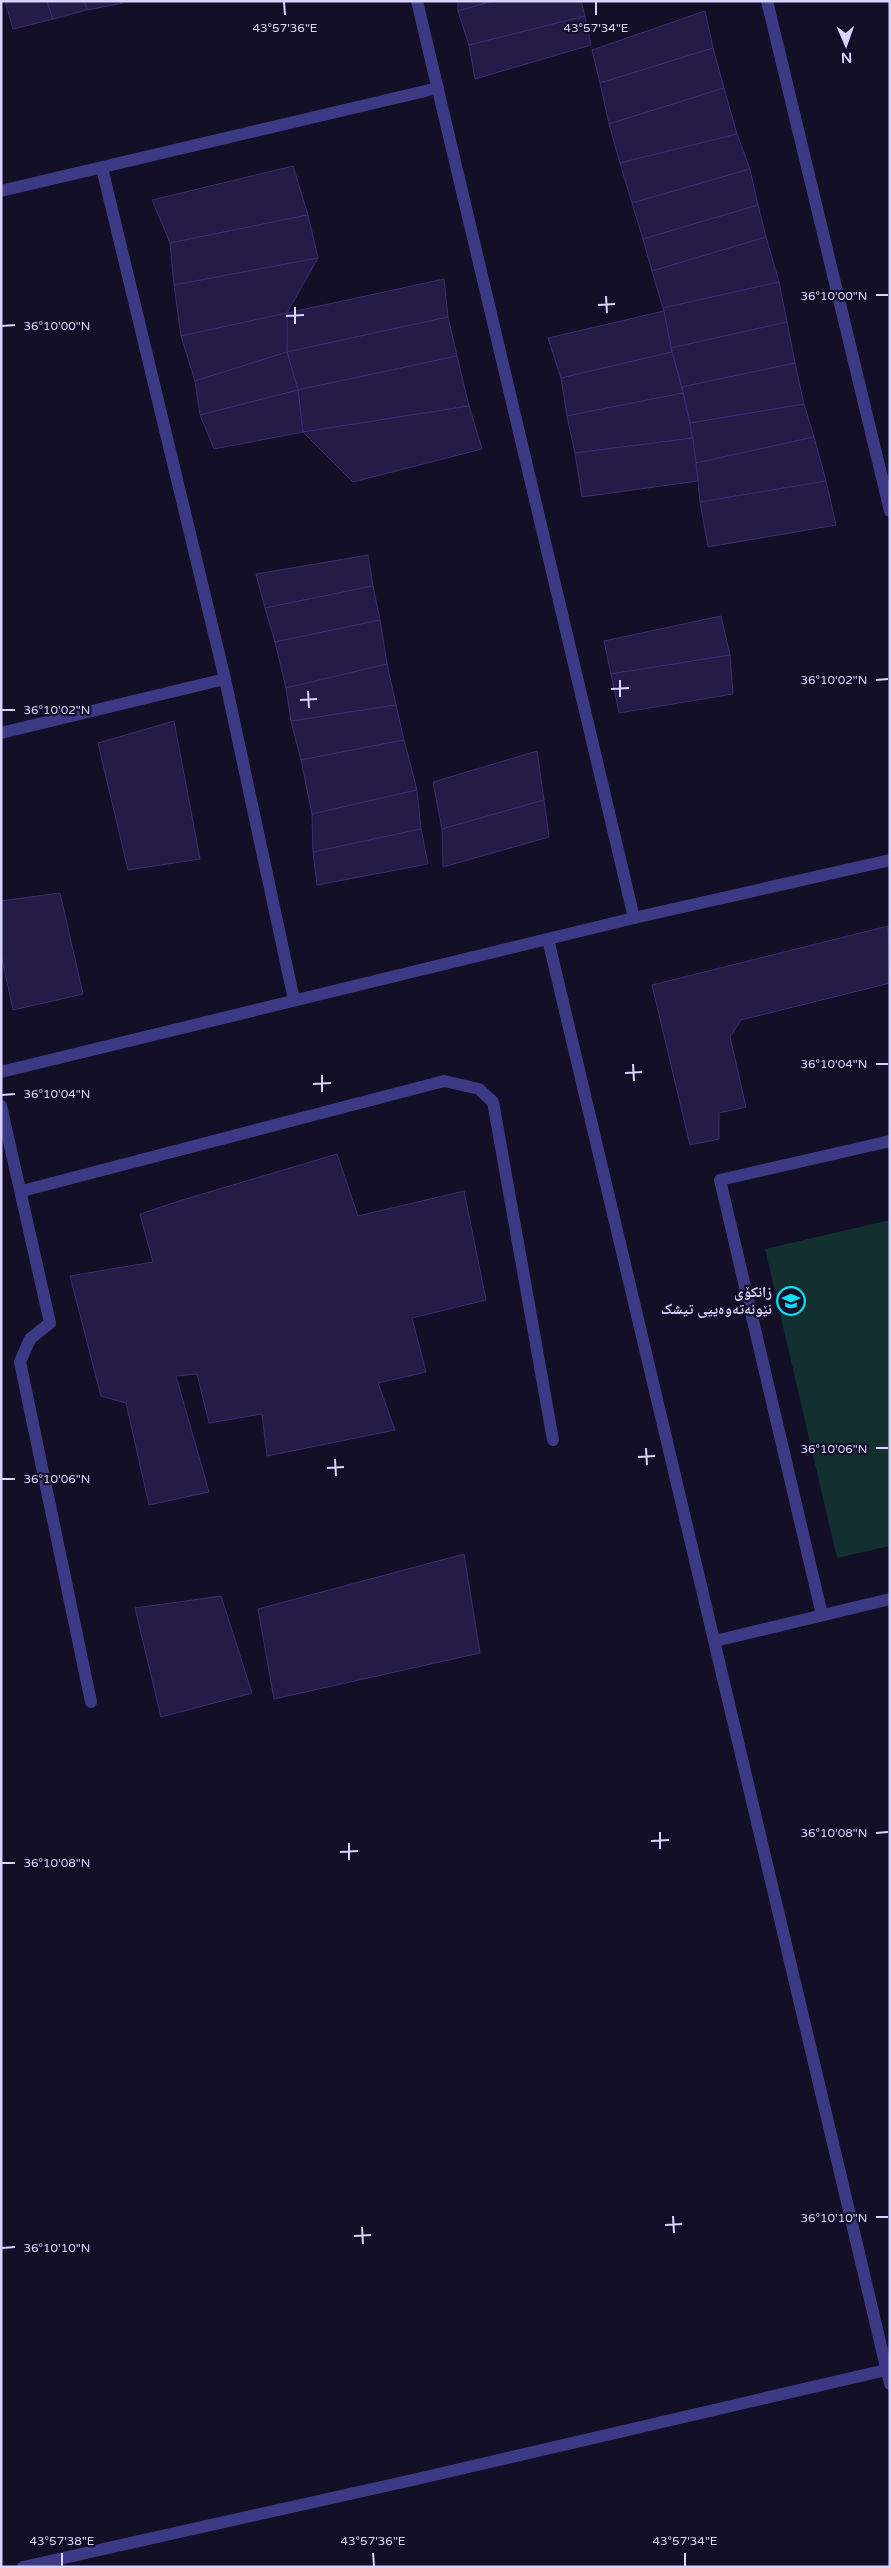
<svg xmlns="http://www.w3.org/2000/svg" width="891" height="2568" font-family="'Varela Round','Noto Naskh Arabic',sans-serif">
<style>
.green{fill:#12302f}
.building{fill:#241b47;stroke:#3b2d73}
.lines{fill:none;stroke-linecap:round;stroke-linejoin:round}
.minor{stroke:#3d3a85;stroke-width:12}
.ticks{fill:none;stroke:#d9d4ff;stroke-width:2}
.labels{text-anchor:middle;stroke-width:4.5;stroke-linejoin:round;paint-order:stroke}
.poi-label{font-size:15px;font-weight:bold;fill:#d9d4ff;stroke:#130f26;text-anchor:end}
.ticks-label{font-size:12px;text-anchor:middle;fill:#d9d4ff;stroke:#130f26;stroke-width:4.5;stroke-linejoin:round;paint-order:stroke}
</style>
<rect width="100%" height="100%" fill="#130f26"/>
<path class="green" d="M890,1220V1546L837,1558L765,1249Z"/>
<g class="building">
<path d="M5,1H47L53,19L13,29Z"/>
<path d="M47,1H85L87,10L53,19Z"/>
<path d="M85,1H122L123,3L87,10Z"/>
<path d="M458,1H493L458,11Z"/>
<path d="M493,1H581L585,16L469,45L458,11Z"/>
<path d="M705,11L713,48L600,83L592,50Z"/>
<path d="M585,16L591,45L475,79L469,45Z"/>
<path d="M713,48L724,88L609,124L600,83Z"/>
<path d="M724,88L737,134L620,163L609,124Z"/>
<path d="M737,134L750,169L632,203L620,163Z"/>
<path d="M293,166L308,215L170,243L152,200Z"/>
<path d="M750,169L758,205L643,239L632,203Z"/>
<path d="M758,205L766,237L652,271L643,239Z"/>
<path d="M308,215L318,258L174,285L170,243Z"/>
<path d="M766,237L779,282L663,308L652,271Z"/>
<path d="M318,258L287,313L181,336L174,285Z"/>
<path d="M444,279L448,317L287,352V313Z"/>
<path d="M779,282L787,322L671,348L663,308Z"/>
<path d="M664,311L672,352L561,378L548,338Z"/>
<path d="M287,313V352L195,381L181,336Z"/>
<path d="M448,317L457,356L298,390L287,352Z"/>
<path d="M787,322L795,363L682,387L671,348Z"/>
<path d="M287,352L298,390L200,415L195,381Z"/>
<path d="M672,352L683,393L567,416L561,378Z"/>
<path d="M457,356L469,406L303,432L298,390Z"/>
<path d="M795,363L804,404L690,423L682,387Z"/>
<path d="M298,390L303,432L214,449L200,415Z"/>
<path d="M683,393L693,438L575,453L567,416Z"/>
<path d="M804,404L814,437L696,463L690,423Z"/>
<path d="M469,406L482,449L353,482L303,432Z"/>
<path d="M814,437L826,481L700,502L696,463Z"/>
<path d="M693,438L698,481L582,497L575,453Z"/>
<path d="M826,481L836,525L708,547L700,502Z"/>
<path d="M368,555L373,586L265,608L256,574Z"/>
<path d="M373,586L380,620L275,642L265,608Z"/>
<path d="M721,616L730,655L611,674L604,641Z"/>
<path d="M380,620L387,664L286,688L275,642Z"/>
<path d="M730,655L733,694L619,713L611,674Z"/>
<path d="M387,664L396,705L291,721L286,688Z"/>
<path d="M396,705L404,740L301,760L291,721Z"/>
<path d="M174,721L200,859L128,870L98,743Z"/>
<path d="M404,740L417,790L312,814L301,760Z"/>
<path d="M537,751L544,800L442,829L433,782Z"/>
<path d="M417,790L421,829L313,852L312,814Z"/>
<path d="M544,800L549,837L443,867L442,829Z"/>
<path d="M421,829L428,864L317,885L313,852Z"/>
<path d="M60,893L83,994L13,1010L1,954V901Z"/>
<path d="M888,926L890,983L741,1020L730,1037L746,1107L719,1113V1139L690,1145L652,985Z"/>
<path d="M337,1154L358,1216L464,1191L486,1300L412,1318L426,1372L378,1383L395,1430L267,1456L262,1414L209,1423L197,1374L176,1376L209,1492L149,1505L126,1403L101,1396L70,1276L153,1262L140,1214L179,1201Z"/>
<path d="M464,1554L480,1653L274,1699L258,1609Z"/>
<path d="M221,1596L252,1693L161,1717L135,1608Z"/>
</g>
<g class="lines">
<g class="minor">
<path d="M417,1L634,918"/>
<path d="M767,1L890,511"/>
<path d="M102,168L225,679L294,1000"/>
<path d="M1,191L438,88"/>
<path d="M1,733L225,679"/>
<path d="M548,939L890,2384"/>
<path d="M1,1072L634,918L890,860"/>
<path d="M1,1106L50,1323L30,1339L20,1362L91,1702"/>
<path d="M22,1191L444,1081L479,1089L493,1102L553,1440"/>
<path d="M822,1615L720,1180L890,1141"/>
<path d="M715,1641L890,1599"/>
<path d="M23,2567L417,2479L890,2369"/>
</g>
</g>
<path class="ticks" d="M284,2L285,15M596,2V15M876,295H888M606,296L607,313M598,305L615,304M295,307V324M286,316L304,315M2,326L15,325M620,680V697M876,680L888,679M611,689L629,688M308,691L309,708M300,700L317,699M2,710H15M633,1064L634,1081M876,1064H888M625,1073L642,1072M322,1075V1092M313,1084L331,1083M2,1095L15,1094M646,1448L647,1465M876,1448H888M638,1457L655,1456M335,1459L336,1476M327,1468L344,1467M2,1479H15M660,1832V1849M876,1833L888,1832M651,1841L669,1840M349,1843V1860M340,1852L358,1851M2,1863H15M673,2216L674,2233M876,2217H888M665,2225L682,2224M362,2227L363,2244M354,2236L371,2235M2,2248L15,2247M62,2553V2566M373,2553L374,2566M685,2553V2566"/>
<defs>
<symbol id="university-ring" viewBox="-11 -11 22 22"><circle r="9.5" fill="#130f26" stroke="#00e5ff" stroke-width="1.5"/><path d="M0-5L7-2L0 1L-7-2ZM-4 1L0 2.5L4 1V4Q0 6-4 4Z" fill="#00e5ff"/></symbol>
</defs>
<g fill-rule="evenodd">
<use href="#university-ring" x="775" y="1285" width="32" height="32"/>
</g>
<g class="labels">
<g class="poi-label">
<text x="772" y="1297">زانکۆی<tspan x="772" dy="17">نێونەتەوەییی تیشک</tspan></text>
</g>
</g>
<g class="ticks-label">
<text x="285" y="32">43°57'36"E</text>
<text x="596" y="32">43°57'34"E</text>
<text x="834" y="300">36°10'00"N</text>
<text x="57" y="330">36°10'00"N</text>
<text x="834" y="684">36°10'02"N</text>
<text x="57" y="714">36°10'02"N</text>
<text x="834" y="1068">36°10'04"N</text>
<text x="57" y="1098">36°10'04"N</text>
<text x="834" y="1453">36°10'06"N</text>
<text x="57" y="1483">36°10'06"N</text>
<text x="834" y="1837">36°10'08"N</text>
<text x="57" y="1867">36°10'08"N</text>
<text x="834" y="2222">36°10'10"N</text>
<text x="57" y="2252">36°10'10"N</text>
<text x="62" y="2545">43°57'38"E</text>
<text x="373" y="2545">43°57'36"E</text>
<text x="685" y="2545">43°57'34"E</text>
</g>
<rect width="891" height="2568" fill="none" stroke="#d9d4ff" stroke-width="5"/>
<g transform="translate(846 45) rotate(178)" stroke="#130f26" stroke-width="4" paint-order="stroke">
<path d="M0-4L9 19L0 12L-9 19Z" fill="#d9d4ff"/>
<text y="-8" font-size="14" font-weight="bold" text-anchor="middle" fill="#d9d4ff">N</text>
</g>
</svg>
